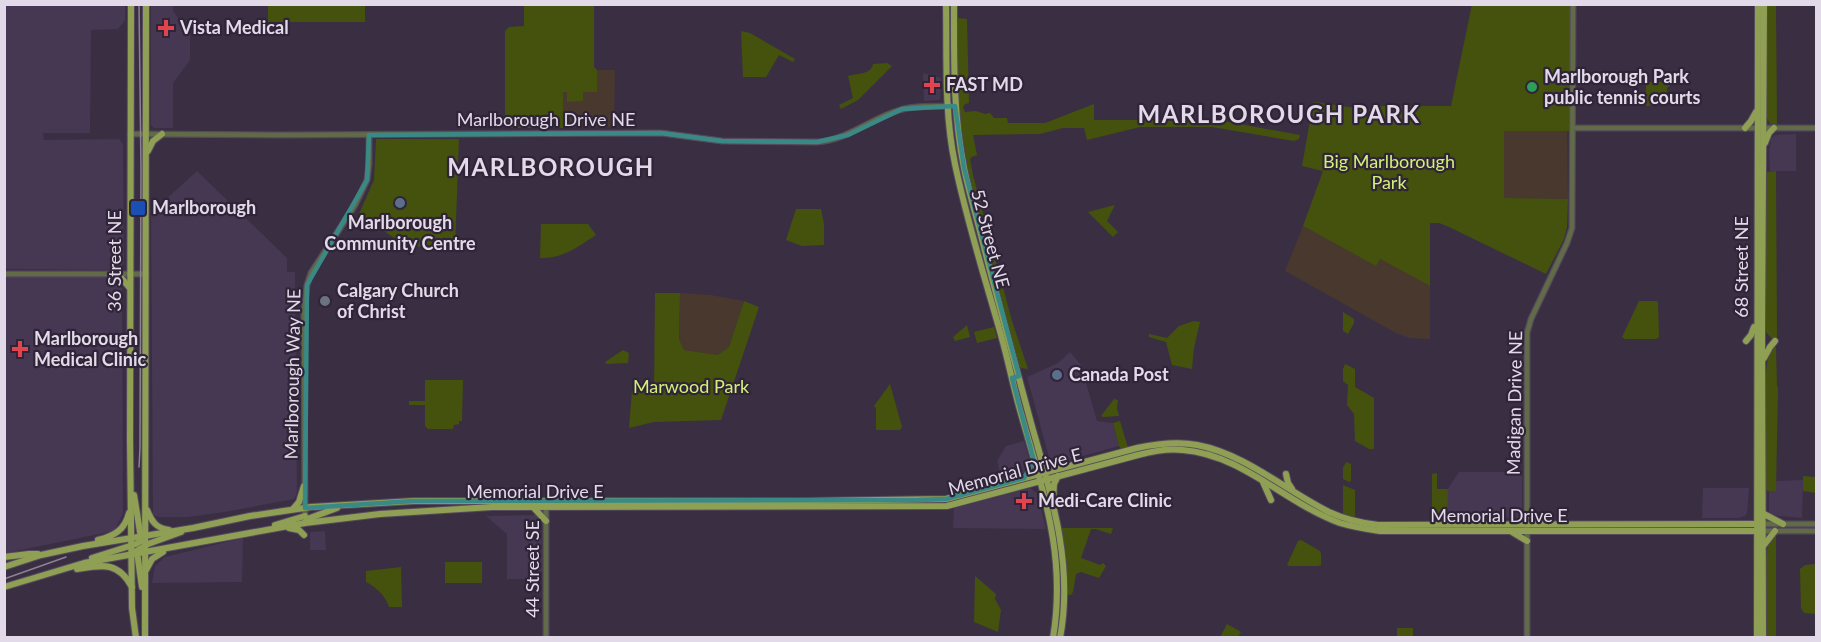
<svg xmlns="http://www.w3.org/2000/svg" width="1821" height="642" font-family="Lato,sans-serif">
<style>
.built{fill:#463752}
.education{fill:#48382d}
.green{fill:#44520d}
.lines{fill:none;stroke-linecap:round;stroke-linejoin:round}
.minor-casing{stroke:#554a5d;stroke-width:7}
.major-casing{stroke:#554a5d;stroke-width:8}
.minor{stroke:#626b47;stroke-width:4.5}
.major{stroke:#8f9f54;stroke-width:6}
.tram{stroke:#8b8193;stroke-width:1.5}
.marked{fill:none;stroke:#398a86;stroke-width:4.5;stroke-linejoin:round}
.health-dot{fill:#e0444e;stroke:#302439;stroke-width:2}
.leisure-dot{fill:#2e9e5b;stroke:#302439;stroke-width:2}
.service-dot{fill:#5c6f8a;stroke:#302439;stroke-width:2}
.transit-dot{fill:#1a4fb4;stroke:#302439;stroke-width:2}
.worship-dot{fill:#6b7280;stroke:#302439;stroke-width:2}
.labels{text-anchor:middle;stroke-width:4.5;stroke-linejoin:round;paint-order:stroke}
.poi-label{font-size:18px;font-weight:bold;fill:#e2dae8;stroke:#302439;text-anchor:start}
.street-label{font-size:18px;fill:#e2dae8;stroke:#302439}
.park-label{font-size:18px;fill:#d2f078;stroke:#302439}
.district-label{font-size:24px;font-weight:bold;letter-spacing:1.5px;fill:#e2dae8;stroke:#302439}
</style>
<rect width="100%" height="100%" fill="#3a2e43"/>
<g class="built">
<path d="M5,4L125,5V20L118,29L91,30L90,133H43L44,140L119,139L123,144L124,263L119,270L5,269Z"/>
<path d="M151,5H173V11L190,33V60L173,83V128H154L151,125Z"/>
<path d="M923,73L941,78L940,100L924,101Z"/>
<path d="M1796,134V171H1770L1769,153L1771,139L1775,135Z"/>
<path d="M197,171L287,258V272H295L297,492L294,499L225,512L188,517H159L153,515L151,213Z"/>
<path d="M5,274L116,277L122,288L123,514L114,531L6,553Z"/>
<path d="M1070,352L1081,365L1097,421L1113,423L1119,446L1057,463L1051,461L1049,457L1027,377L1058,363Z"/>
<path d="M1024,441L1030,461L1028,470L1022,475L1002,480L997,461L1006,446Z"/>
<path d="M1459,472H1522V512L1520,518L1447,517V490Z"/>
<path d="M1803,480L1802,518L1769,515V491H1776V481Z"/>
<path d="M1030,488L1037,493L1046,529L953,528L954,508Z"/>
<path d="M1703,488H1749L1747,513L1745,516L1739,518H1702Z"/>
<path d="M536,515L541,518L542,570L539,579H507V534L486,516Z"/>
<path d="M325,531L326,550H310V532Z"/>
<path d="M243,538L242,582L152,583L155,566L165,557Z"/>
</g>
<g class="education">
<path d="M597,70H615L614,127L563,128L562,92H596Z"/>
<path d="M1504,131H1567L1568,199L1504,198Z"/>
<path d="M1303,226L1375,265L1380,259L1430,286V339L1410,338L1396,333L1285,271Z"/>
<path d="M680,293L711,295L744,301L729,347L718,355L684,350L679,339Z"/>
</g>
<g class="green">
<path d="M1472,4L1570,5V131H1504V198L1568,199L1567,227L1564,239L1546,274L1449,227L1439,223H1430V286L1380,259L1376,266L1303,226L1323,171L1302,166L1313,103L1316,102L1368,110L1375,106H1451Z"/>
<rect x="268" y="5" width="97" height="17"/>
<path d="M524,5H594V67L597,70V92H583V101L567,102V92H563V128H505V31L509,27L524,26Z"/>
<path d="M1767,5H1776L1777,125L1770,124L1767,118Z"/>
<path d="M957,7L958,18L967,19L969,103L965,104L963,107L965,112L976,111L985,114L990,113L994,118H1007L1008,123H1045L1094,104V120H1218L1300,135L1299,139L1294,141L1212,127H1140L1087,140L1084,128H1063L1040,134L973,135L977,155L972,157L970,159L973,175L1012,321L1028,369L1021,368L1018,364C990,263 957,162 957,57C957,40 955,22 957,7Z"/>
<path d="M741,31L750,33L795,59L793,62L779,55L766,77H743Z"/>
<path d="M887,63L892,66L858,100L841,109L839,105L853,98L848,76C857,73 871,75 873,64Z"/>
<path d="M1646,82H1668L1670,85L1667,88V105L1646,106Z"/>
<path d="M376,139H459L455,248L406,246L359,214L374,180Z"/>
<path d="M1776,171L1777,338H1771L1766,332V172Z"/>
<path d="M1115,205L1107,221L1118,232L1113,237L1088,212Z"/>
<path d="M796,209H821L824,224V245L802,246L786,240Z"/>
<path d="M541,224H588L596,235C578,247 562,259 540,258Z"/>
<path d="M655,293H680L679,339L684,350L718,355L729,347L744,301L759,307L721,420L654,422L629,428L632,390H654Z"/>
<path d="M1639,301H1656L1658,302L1659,337L1656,339H1625L1622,337Z"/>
<path d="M1343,312L1354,319V323L1348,334L1343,331Z"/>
<path d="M1194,321L1200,322L1194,348L1192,369L1172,365L1166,342L1149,337V334L1167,338L1179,326Z"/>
<path d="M967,325L970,337L955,341L953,337Z"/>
<path d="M994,327L997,338L977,343L974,332Z"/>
<path d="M1774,347H1776L1777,386L1778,388L1776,491H1768L1766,490V372L1768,357Z"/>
<path d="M623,350L629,353L628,363L606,364L605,362Z"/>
<path d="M1345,364L1355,369V387L1374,398V449H1369L1355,441L1354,414L1347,405L1348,385L1343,381V369Z"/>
<path d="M425,380H463L462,421H459V424L454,425L453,429H428L425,426V405H409V401H425Z"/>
<path d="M890,384L902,427L900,430H876V408L874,406Z"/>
<path d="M1114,399L1118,400L1117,408L1119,416L1103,417L1101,416Z"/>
<path d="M1120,421L1128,448L1122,450L1119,446L1113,423Z"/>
<path d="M1346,462L1351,464V481L1349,482L1343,479V468Z"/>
<path d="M1437,473V489H1448L1447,522H1432V474Z"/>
<path d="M1803,476L1816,477V493L1803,491Z"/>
<path d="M1343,485L1355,490V518L1343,514Z"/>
<path d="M1061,528H1113L1111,534L1096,529H1091L1081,558L1100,565L1103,563L1106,566L1099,578L1081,572L1076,574L1073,592L1071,595H1066V560Z"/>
<path d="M1776,534V637L1765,638L1766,556L1768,544Z"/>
<path d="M1301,540L1320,551L1321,554V565L1318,566H1289L1287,565L1298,541Z"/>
<rect x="445" y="562" width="37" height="21"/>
<path d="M1816,564V614L1804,613L1801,608L1800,569L1805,565Z"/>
<path d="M401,567L402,607H389C385,595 377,588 366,582V571Z"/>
<path d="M975,576L996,594L995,599L1001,610L998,632L974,622Z"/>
<path d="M1227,624L1241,632L1238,637H1220Z"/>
<rect x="1397" y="628" width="16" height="9"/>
</g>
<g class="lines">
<defs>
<g id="minor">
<path d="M1573,128H1816"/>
<path d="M130,134L279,135L661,133L722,141L817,142C848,140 871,118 900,110C915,105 935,107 951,106"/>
<path d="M4,274H146"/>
<path d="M305,517L304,312L307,285L311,273L355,205L367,180L369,164V135"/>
<path d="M1762,524H1816"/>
<path d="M1760,531H1816"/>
<path d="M546,638V505"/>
<path d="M1527,638V333L1531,319L1567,243L1572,228L1573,4"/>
</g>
<g id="major">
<path d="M131,4L130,439L132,608L136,638"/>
<path d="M946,4C947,57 944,112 955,164C967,222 985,278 1001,335C1008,360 1013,385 1020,410C1042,489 1067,554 1053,638"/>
<path d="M954,4C954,59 953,114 964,168C969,193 977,218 983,243C998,303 1015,363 1031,423C1051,494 1074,564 1060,638"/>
<path d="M1745,128L1751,121L1756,112"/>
<path d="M1765,143L1769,133L1774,128"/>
<path d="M148,151L153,141L162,134"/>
<path d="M118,274L129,287"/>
<path d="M1746,341L1751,335L1754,327"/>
<path d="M1764,358L1770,347L1775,341"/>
<path d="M1042,463L1062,467"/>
<path d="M1286,474L1288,483L1292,489"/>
<path d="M1263,482L1271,500"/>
<path d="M134,495L141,538"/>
<path d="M1053,500L1054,484L1058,476"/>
<path d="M533,507L546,521"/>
<path d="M293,509L299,502L304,486"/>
<path d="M147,510C152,522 156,528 169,530"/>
<path d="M1527,514L1541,522"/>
<path d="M1764,514L1783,524"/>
<path d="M305,522L310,518L337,508"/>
<path d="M275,525L305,516"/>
<path d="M289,528L299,530L304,535"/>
<path d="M1512,532L1527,541"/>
<path d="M98,540C114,536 125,530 129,513"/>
<path d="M1764,545L1775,531"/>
<path d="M137,552L142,587"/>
<path d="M133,553L148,544L181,532"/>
<path d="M4,557L29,554H38"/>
<path d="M92,558L136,544L141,541L145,535"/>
<path d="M4,567L41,555L83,546L193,528L250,516L311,507L414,501H808L946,499L1137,448C1156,444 1176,441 1197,445C1245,454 1285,490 1329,512C1344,519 1361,523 1378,525L1757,524"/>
<path d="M77,569C102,565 118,561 132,587"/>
<path d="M146,570L152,559L163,552"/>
<path d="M4,587L84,563L305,523L380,514L492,507L947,506L1138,455C1153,451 1168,448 1183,450C1243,455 1285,503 1340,523C1353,527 1366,529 1380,531H1757"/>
<path d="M145,638L146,4"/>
<path d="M1757,638L1758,4"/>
<path d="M1763,638L1762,337L1764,4"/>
</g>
</defs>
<use href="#minor" class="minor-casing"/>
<use href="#major" class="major-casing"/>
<use href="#minor" class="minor"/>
<use href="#major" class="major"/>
<g class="tram">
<path d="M139,467L140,448L141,169L139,4"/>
<path d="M4,579L66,557"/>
</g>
</g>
<path class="marked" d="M955,106L964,168L1019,376L1012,378L1034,461L1024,478L946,499L919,500L414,501L305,508L307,285L367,180L369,135L661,133L722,141L817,142L848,135L902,109Z"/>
<g class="health-dot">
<path d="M163 19h6v6h6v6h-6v6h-6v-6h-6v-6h6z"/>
<path d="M929 76h6v6h6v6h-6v6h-6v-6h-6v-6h6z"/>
<path d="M17 340h6v6h6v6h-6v6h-6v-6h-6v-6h6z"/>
<path d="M1021 492h6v6h6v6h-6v6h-6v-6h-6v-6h6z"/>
</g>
<circle class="leisure-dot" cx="1532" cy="87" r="6"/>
<g class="service-dot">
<circle cx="400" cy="203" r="6"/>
<circle cx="1057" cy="375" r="6"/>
</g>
<rect class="transit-dot" x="130" y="200" width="16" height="16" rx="3"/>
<circle class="worship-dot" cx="325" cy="301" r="6"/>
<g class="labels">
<g class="poi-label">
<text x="180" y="34">Vista Medical</text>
<text x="1544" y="83">Marlborough Park<tspan x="1544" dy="21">public tennis courts</tspan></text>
<text x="946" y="91">FAST MD</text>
<text x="152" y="214">Marlborough</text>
<text x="400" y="229" text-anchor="middle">Marlborough<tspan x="400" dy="21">Community Centre</tspan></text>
<text x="337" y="297">Calgary Church<tspan x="337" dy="21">of Christ</tspan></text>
<text x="34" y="345">Marlborough<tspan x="34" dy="21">Medical Clinic</tspan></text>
<text x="1069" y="381">Canada Post</text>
<text x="1038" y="507">Medi-Care Clinic</text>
</g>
<g class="street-label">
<text x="546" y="126">Marlborough Drive NE</text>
<text transform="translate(990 239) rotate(75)" y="6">52 Street NE</text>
<text transform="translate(115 261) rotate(-90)" y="6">36 Street NE</text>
<text transform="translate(1742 267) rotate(-90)" y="6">68 Street NE</text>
<text transform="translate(293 374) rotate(-89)" y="6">Marlborough Way NE</text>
<text transform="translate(1515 403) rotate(-89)" y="6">Madigan Drive NE</text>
<text transform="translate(1015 472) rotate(-15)" y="6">Memorial Drive E</text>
<text x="535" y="498">Memorial Drive E</text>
<text x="1499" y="522">Memorial Drive E</text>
<text transform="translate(533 569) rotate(-90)" y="6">44 Street SE</text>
</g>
<g class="park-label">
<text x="1389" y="168">Big Marlborough<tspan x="1389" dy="21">Park</tspan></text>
<text x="691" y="393">Marwood Park</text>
</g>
<g class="district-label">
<text x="1279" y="123">MARLBOROUGH PARK</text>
<text x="551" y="176">MARLBOROUGH</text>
</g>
</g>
<rect width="1821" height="642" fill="none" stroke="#e2dae8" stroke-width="12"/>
</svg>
